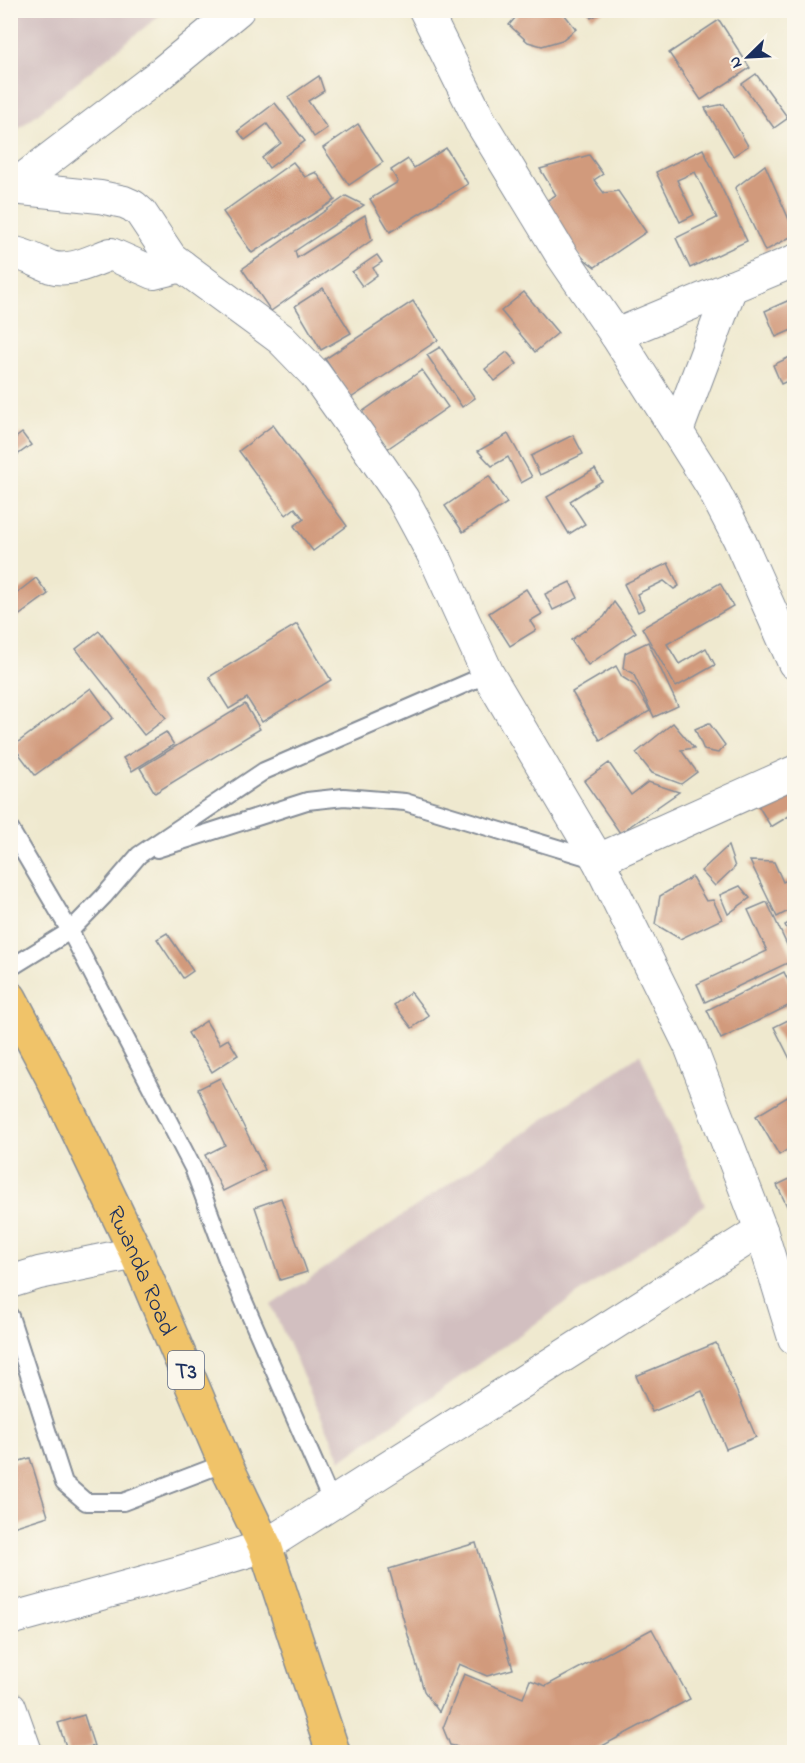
<svg xmlns="http://www.w3.org/2000/svg" width="805" height="1763" font-family="'Indie Flower',sans-serif">
<style>
.industrial{fill:#d2bfc0}
.building{fill:#d19a7b}
.lines{fill:none;stroke-linecap:round;stroke-linejoin:round}
.lane-casing{stroke:#858c96;stroke-width:20}
.street-casing{stroke:#858c96;stroke-width:34}
.highway-casing{stroke:#858c96;stroke-width:36}
.lane{stroke:#fff;stroke-width:16}
.street{stroke:#fff;stroke-width:32}
.highway{stroke:#f0c369;stroke-width:33}
.labels{text-anchor:middle;stroke-width:4.5;stroke-linejoin:round;paint-order:stroke}
.shield{fill:#fbf7ec;stroke:#5e6b89;stroke-width:1.5}
.shield-label{font-size:22px;font-weight:bold;fill:#1b2f5e}
.street-label{font-size:24px;fill:#1b2f5e;stroke:#fbf7ec}
</style>
<rect width="100%" height="100%" fill="#fbf7ec"/>
<filter id="ink" filterUnits="userSpaceOnUse"><feTurbulence type="fractalNoise" baseFrequency=".0167" numOctaves="2"/><feDisplacementMap in="SourceGraphic" scale="12" xChannelSelector="R" yChannelSelector="G"/><feConvolveMatrix kernelMatrix="1 2 1 2 8 2 1 2 1" color-interpolation-filters="sRGB"/></filter>
<filter id="wash" filterUnits="userSpaceOnUse"><feTurbulence type="fractalNoise" baseFrequency=".008" numOctaves="4" result="noise"/><feDisplacementMap in="SourceGraphic" scale="24" xChannelSelector="R" yChannelSelector="G"/><feGaussianBlur stdDeviation="1.35" result="paint"/><feColorMatrix in="noise" values="0 0 0 0 0 0 0 0 0 0 0 0 0 0 0 0 0 1.4 0 .05"/><feComposite in="paint" operator="in"/></filter>
<g filter="url(#wash)">
<rect width="100%" height="100%" fill="#efe9cf"/>
<g class="industrial">
<path d="M11,10H165V11L11,135Z"/>
<path d="M640,1054L705,1205L341,1460L271,1305Z"/>
</g>
<g id="blocks">
<g class="building">
<path d="M522,10H561L576,29L562,40L542,46L528,42L509,25Z"/>
<path d="M588,10H606L591,18Z"/>
<path d="M719,20L750,68L701,100L669,53Z"/>
<path d="M756,74L788,118L774,128L742,84Z"/>
<path d="M319,76L324,91L308,101L327,128L314,137L288,97Z"/>
<path d="M275,103L305,141L269,168L262,158L281,143L267,124L245,140L238,131Z"/>
<path d="M724,104L748,146L733,156L705,108Z"/>
<path d="M358,124L383,162L349,185L323,148Z"/>
<path d="M446,148L468,184L390,232L370,199L398,182L391,170L408,159L414,168Z"/>
<path d="M703,149L747,241L690,268L676,238L717,218L695,172L677,180L694,215L680,222L656,172Z"/>
<path d="M589,155L603,174L594,180L604,193L618,191L646,232L595,267L568,247L541,204L556,195L540,169Z"/>
<path d="M293,162L305,177L316,172L335,200L252,253L223,212Z"/>
<path d="M765,165L794,231V235L765,251L735,188Z"/>
<path d="M346,196L364,205L295,251L297,258L365,215L372,240L271,311L242,269Z"/>
<path d="M377,255L382,262L373,268L377,275L362,286L352,272Z"/>
<path d="M323,288L351,333L321,350L295,306Z"/>
<path d="M524,292L558,333L535,352L501,311Z"/>
<path d="M794,298V329L776,337L765,311Z"/>
<path d="M413,301L438,340L351,398L325,359Z"/>
<path d="M440,347L475,398L462,407L427,355Z"/>
<path d="M507,352L517,364L495,381L485,369Z"/>
<path d="M794,355V378L781,384L773,365Z"/>
<path d="M422,370L448,407L387,449L362,412Z"/>
<path d="M273,425L347,526L313,551L294,526L304,519L295,508L286,515L239,451Z"/>
<path d="M22,433L31,445L10,460V442Z"/>
<path d="M508,434L532,477L521,483L508,457L492,466L478,451Z"/>
<path d="M573,435L583,454L540,475L531,456Z"/>
<path d="M595,469L602,481L570,501L585,524L569,534L547,497Z"/>
<path d="M489,476L507,503L463,532L445,506Z"/>
<path d="M668,563L679,586L674,589L664,581L637,594L644,609L638,612L624,584Z"/>
<path d="M36,578L48,594L10,622V598Z"/>
<path d="M570,582L578,598L553,610L545,594Z"/>
<path d="M720,583L733,606L667,644L679,664L706,648L715,665L676,687L642,628Z"/>
<path d="M526,589L542,614L530,621L536,630L510,646L489,613Z"/>
<path d="M614,602L636,632L588,665L571,640L604,617Z"/>
<path d="M297,624L331,680L262,722L247,698L229,709L209,677Z"/>
<path d="M99,631L166,718L144,735L76,649Z"/>
<path d="M648,642L678,706L654,717L633,673L623,668L625,653Z"/>
<path d="M616,666L622,677L635,685L650,711L600,740L572,692Z"/>
<path d="M91,688L113,718L35,775L13,746Z"/>
<path d="M245,704L260,729L155,793L140,768Z"/>
<path d="M673,723L694,748L681,750L697,772L681,784L652,773L636,753Z"/>
<path d="M709,723L725,745L718,753L704,750L695,729Z"/>
<path d="M166,732L174,745L132,771L123,758Z"/>
<path d="M609,763L631,795L648,782L679,792L620,833L584,781Z"/>
<path d="M787,783L794,796V813L771,827L756,802Z"/>
<path d="M728,846L735,867L715,886L701,871Z"/>
<path d="M750,861L774,862L783,882L794,877V908L777,917Z"/>
<path d="M692,877L706,901L713,900L722,919L680,939L655,924L660,896Z"/>
<path d="M740,886L750,898L728,914L720,895Z"/>
<path d="M767,902L794,960L705,1002L697,984L767,951L748,910Z"/>
<path d="M794,920V943L785,925Z"/>
<path d="M167,933L193,971L183,978L157,939Z"/>
<path d="M784,972L794,993V1003L721,1039L707,1010Z"/>
<path d="M411,992L429,1016L412,1028L394,1005Z"/>
<path d="M794,1017V1067L774,1027Z"/>
<path d="M206,1021L220,1044L228,1039L238,1055L212,1072L188,1033Z"/>
<path d="M220,1078L265,1170L223,1191L205,1155L225,1145L198,1089Z"/>
<path d="M789,1096L794,1105V1145L779,1155L756,1116Z"/>
<path d="M794,1177V1221L777,1185Z"/>
<path d="M281,1198L307,1272L280,1280L255,1207Z"/>
<path d="M716,1343L756,1437L726,1449L702,1391L652,1412L636,1376Z"/>
<path d="M30,1458L48,1516L10,1528V1464Z"/>
<path d="M476,1543L513,1669L487,1676L459,1664L439,1712L424,1691L389,1569Z"/>
<path d="M652,1629L690,1699L591,1752H480L450,1745L443,1728L464,1674L523,1698L530,1680L546,1686Z"/>
<path d="M84,1715L94,1746L68,1752L58,1723Z"/>
</g>
</g>
</g>
<g filter="url(#ink)">
<use href="#blocks" fill-opacity="0" stroke="#858c96" stroke-width="1.5"/>
<g class="lines">
<defs>
<g id="lane">
<path d="M10,829L70,931L193,1168L235,1281L332,1503"/>
<path d="M157,849L307,801L344,797L405,802L597,860"/>
<path d="M10,968L70,931L104,896L139,855L264,771L488,674"/>
<path d="M10,1316L64,1483L86,1502H123L225,1463"/>
</g>
<g id="street">
<path d="M425,10L480,121L562,256L616,335L711,485L739,539L794,663"/>
<path d="M12,188L100,197L124,202L133,206L141,213L171,258L281,339L315,374L365,444L403,499L437,562L488,674L598,860L690,1046L761,1230L794,1338"/>
<path d="M10,189L154,79L238,10"/>
<path d="M10,252C26,254 37,262 51,267C71,273 93,260 111,254L154,273L182,266"/>
<path d="M616,335L794,261"/>
<path d="M677,431L731,287"/>
<path d="M598,860L794,772"/>
<path d="M10,1282L39,1273L136,1253"/>
<path d="M10,1619L180,1572L265,1546L761,1230"/>
<path d="M10,1707L26,1752"/>
</g>
<g id="highway">
<path id="s1" d="M10,998L51,1075L136,1253L225,1463L265,1546L333,1752"/>
</g>
</defs>
<use href="#lane" class="lane-casing"/>
<use href="#street" class="street-casing"/>
<use href="#highway" class="highway-casing"/>
<use href="#lane" class="lane"/>
<use href="#street" class="street"/>
<use href="#highway" class="highway"/>
</g>
</g>
<g class="labels">
<rect class="shield" x="168" y="1351" width="36" height="38" rx="4.5"/>
<g class="shield-label">
<text x="186" y="1378">T3</text>
</g>
<g class="street-label">
<text dy="8" stroke="none"><textPath href="#s1" startOffset="303">Rwanda Road</textPath></text>
</g>
</g>
<rect width="805" height="1763" fill="none" stroke="#fbf7ec" stroke-width="36"/>
<g transform="translate(748 57) rotate(246)" stroke="#fbf7ec" stroke-width="4.5" paint-order="stroke">
<path d="M0-4.5L10 22L0 15L-10 22Z" fill="#1b2f5e"/>
<text y="-9" font-size="16" font-weight="bold" text-anchor="middle" fill="#1b2f5e">N</text>
</g>
</svg>
